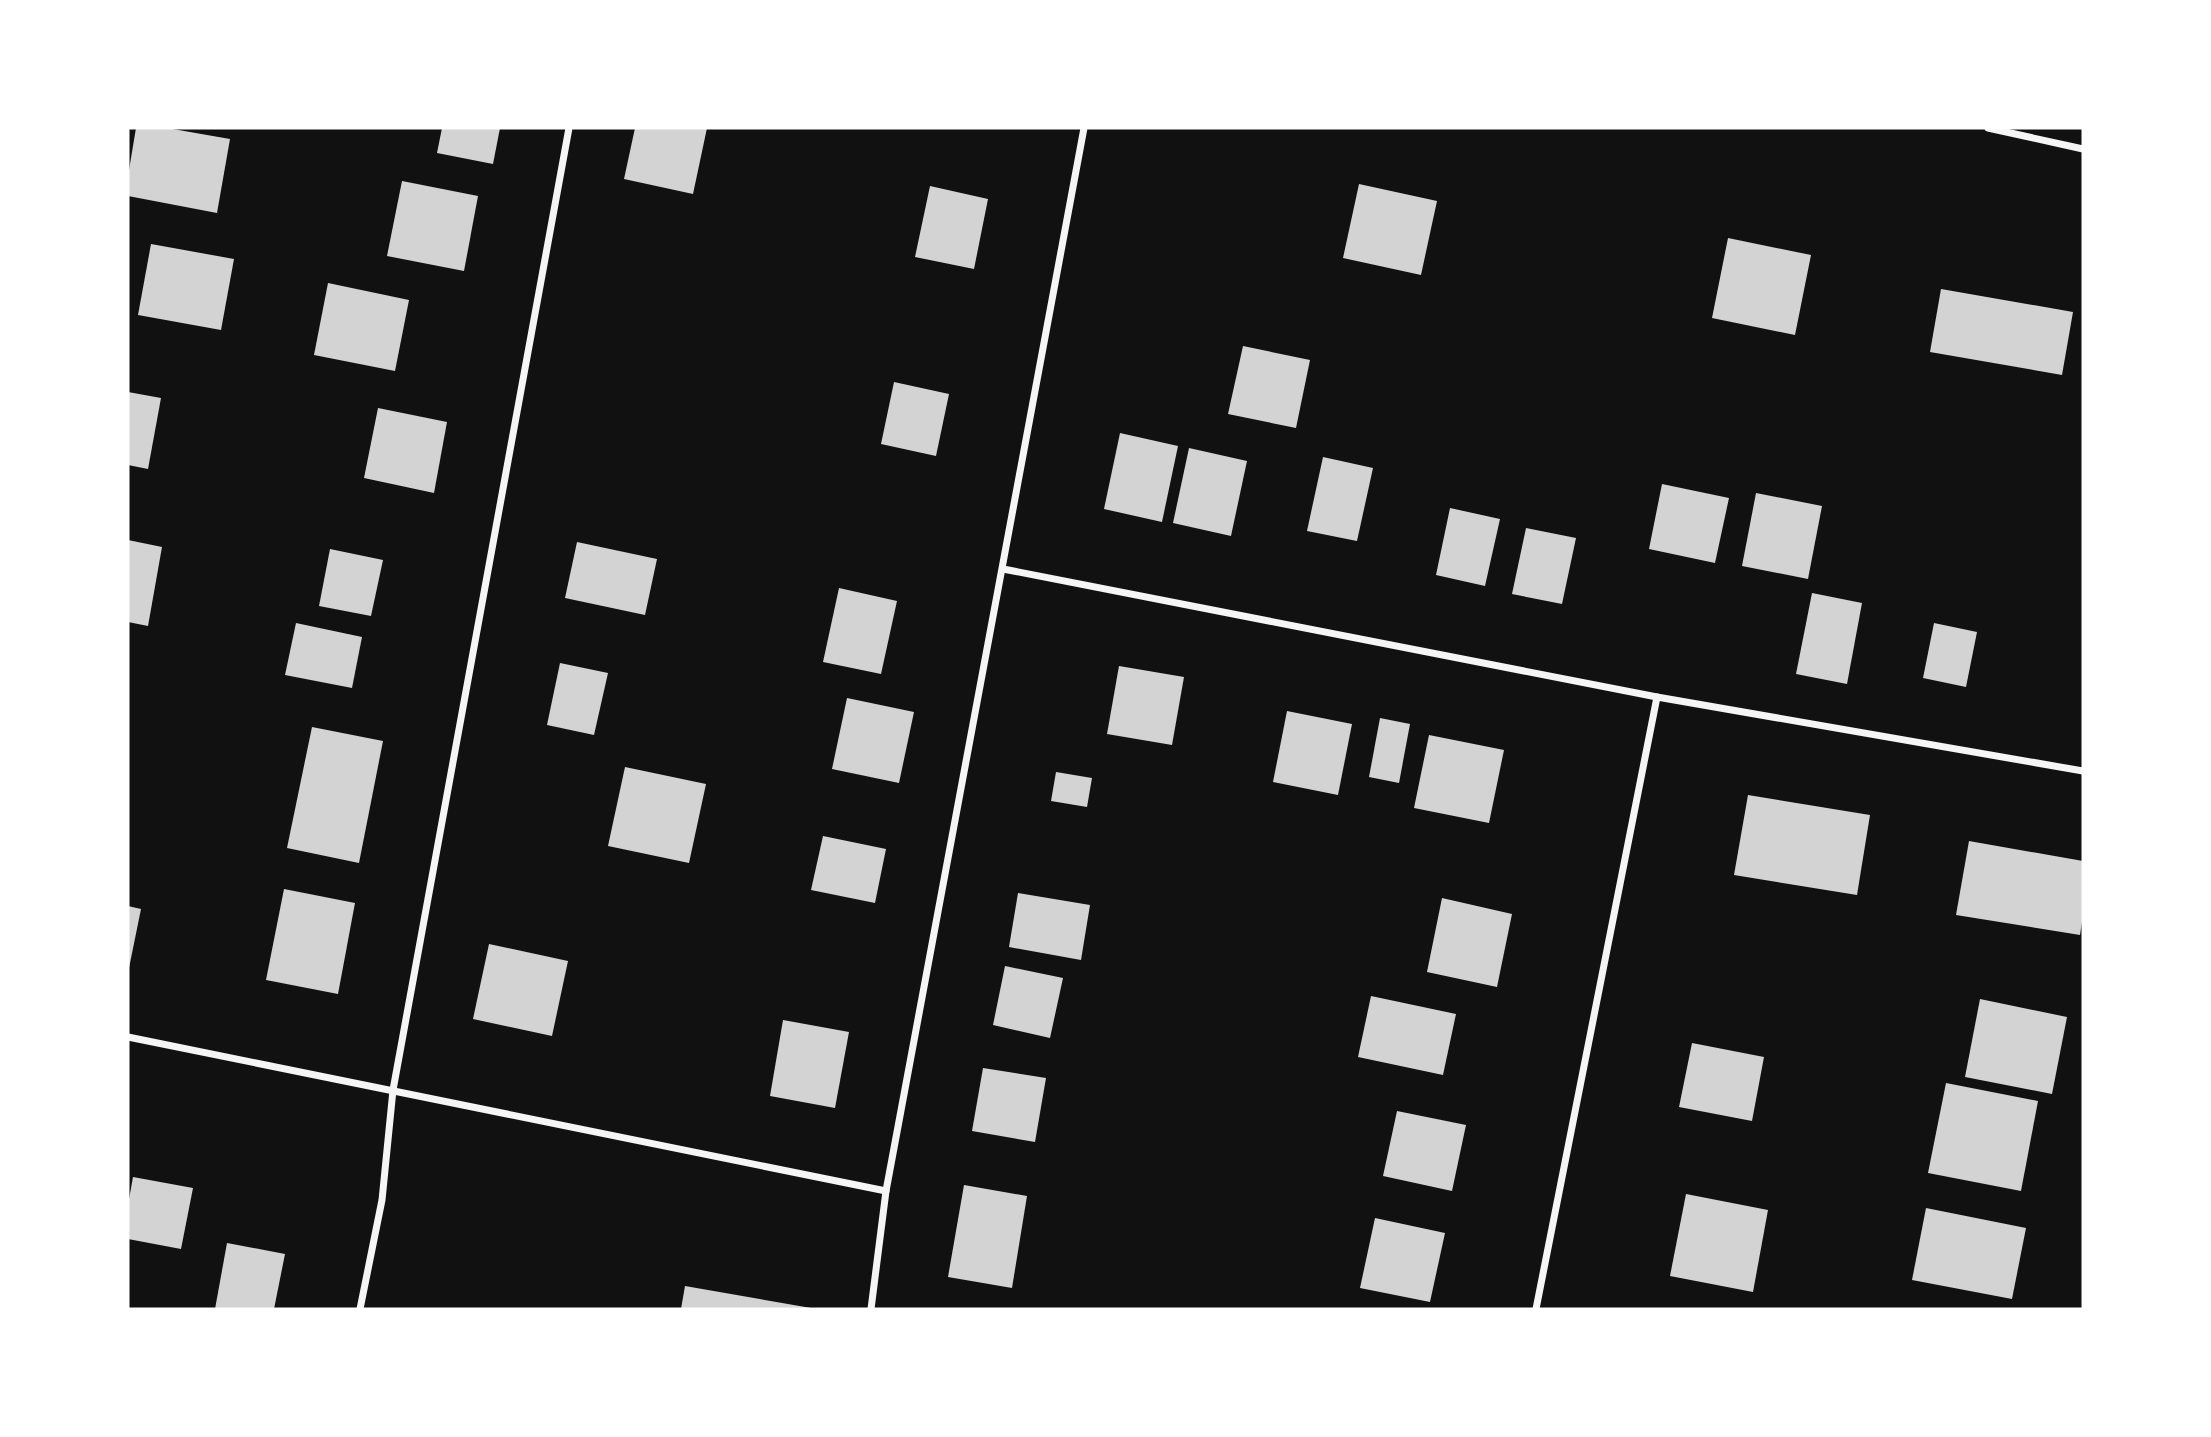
<svg xmlns="http://www.w3.org/2000/svg" width="2211" height="1437" font-family="Inter,sans-serif">
<style>
.building{fill:#d3d3d3}
.lines{fill:none;stroke-linecap:round;stroke-linejoin:round}
.minor{stroke:#f5f5f5;stroke-width:7}
</style>
<rect width="100%" height="100%" fill="#111"/>
<g class="building">
<path d="M136,128H167L230,139L217,213L128,196V176Z"/>
<path d="M442,128H500L493,164L437,153Z"/>
<path d="M635,128H707L693,194L624,179Z"/>
<path d="M402,181L478,196L464,271L387,256Z"/>
<path d="M1359,184L1437,201L1421,275L1343,258Z"/>
<path d="M930,186L988,199L974,269L915,257Z"/>
<path d="M1728,238L1811,255L1795,335L1712,318Z"/>
<path d="M151,244L234,259L221,330L138,315Z"/>
<path d="M328,283L409,300L395,371L314,355Z"/>
<path d="M1941,289L2073,312L2062,375L1930,352Z"/>
<path d="M1243,346L1310,360L1296,428L1228,414Z"/>
<path d="M894,382L949,394L936,456L881,444Z"/>
<path d="M128,392L161,398L148,469L128,465Z"/>
<path d="M378,408L447,422L434,493L364,478Z"/>
<path d="M1120,433L1178,446L1162,522L1104,509Z"/>
<path d="M1189,448L1247,461L1231,536L1173,523Z"/>
<path d="M1323,457L1373,468L1357,541L1307,531Z"/>
<path d="M1662,484L1729,498L1715,563L1649,549Z"/>
<path d="M1756,493L1822,506L1808,579L1742,566Z"/>
<path d="M1450,508L1500,519L1485,586L1436,575Z"/>
<path d="M1526,528L1576,538L1562,604L1512,594Z"/>
<path d="M128,540L162,547L148,626L128,622Z"/>
<path d="M577,542L657,559L645,615L565,598Z"/>
<path d="M330,549L383,560L371,616L319,606Z"/>
<path d="M839,588L897,601L881,674L823,662Z"/>
<path d="M1812,593L1862,603L1847,684L1796,674Z"/>
<path d="M296,623L362,637L352,688L285,675Z"/>
<path d="M1934,623L1977,632L1966,687L1923,678Z"/>
<path d="M560,663L608,673L594,735L547,725Z"/>
<path d="M1119,666L1184,677L1172,745L1107,734Z"/>
<path d="M847,698L914,712L899,783L832,769Z"/>
<path d="M1287,711L1352,724L1338,795L1273,782Z"/>
<path d="M1380,718L1410,724L1399,783L1369,777Z"/>
<path d="M312,727L383,741L359,863L287,848Z"/>
<path d="M1429,735L1504,750L1489,823L1414,808Z"/>
<path d="M625,767L706,784L689,863L608,846Z"/>
<path d="M1056,772L1092,778L1087,807L1051,801Z"/>
<path d="M1748,795L1870,815L1857,895L1734,875Z"/>
<path d="M823,836L886,849L875,903L811,890Z"/>
<path d="M1969,841L2083,861V915L2080,935L1956,915Z"/>
<path d="M284,889L355,903L338,994L266,980Z"/>
<path d="M1018,893L1090,905L1081,960L1009,947Z"/>
<path d="M1442,898L1512,914L1497,987L1427,972Z"/>
<path d="M128,906L141,909L129,968H128Z"/>
<path d="M489,944L568,961L552,1036L473,1019Z"/>
<path d="M1005,966L1063,978L1050,1038L993,1025Z"/>
<path d="M1371,996L1456,1014L1443,1075L1358,1057Z"/>
<path d="M1980,999L2067,1017L2052,1094L1965,1077Z"/>
<path d="M783,1020L849,1032L835,1108L770,1096Z"/>
<path d="M1692,1043L1764,1057L1752,1121L1679,1107Z"/>
<path d="M983,1068L1046,1078L1035,1142L972,1131Z"/>
<path d="M1946,1083L2038,1101L2021,1191L1928,1173Z"/>
<path d="M1397,1111L1466,1125L1452,1191L1383,1176Z"/>
<path d="M133,1177L193,1188L181,1249L128,1239V1205Z"/>
<path d="M964,1185L1027,1196L1012,1288L948,1277Z"/>
<path d="M1686,1194L1768,1210L1753,1292L1670,1276Z"/>
<path d="M1926,1208L2026,1228L2012,1299L1912,1280Z"/>
<path d="M1375,1218L1445,1233L1430,1302L1360,1288Z"/>
<path d="M227,1243L285,1254L274,1309H215Z"/>
<path d="M685,1286L811,1308V1309H681Z"/>
</g>
<g class="lines">
<g class="minor">
<path d="M1988,128L2083,149"/>
<path d="M1003,569L1657,697L2083,771"/>
<path d="M128,1037L886,1191"/>
<path d="M360,1309L382,1200L393,1090L569,128"/>
<path d="M871,1309L886,1191L1084,128"/>
<path d="M1536,1309L1657,697"/>
</g>
</g>
<rect width="2211" height="1437" fill="none" stroke="#ffffff" stroke-width="259"/>
</svg>
